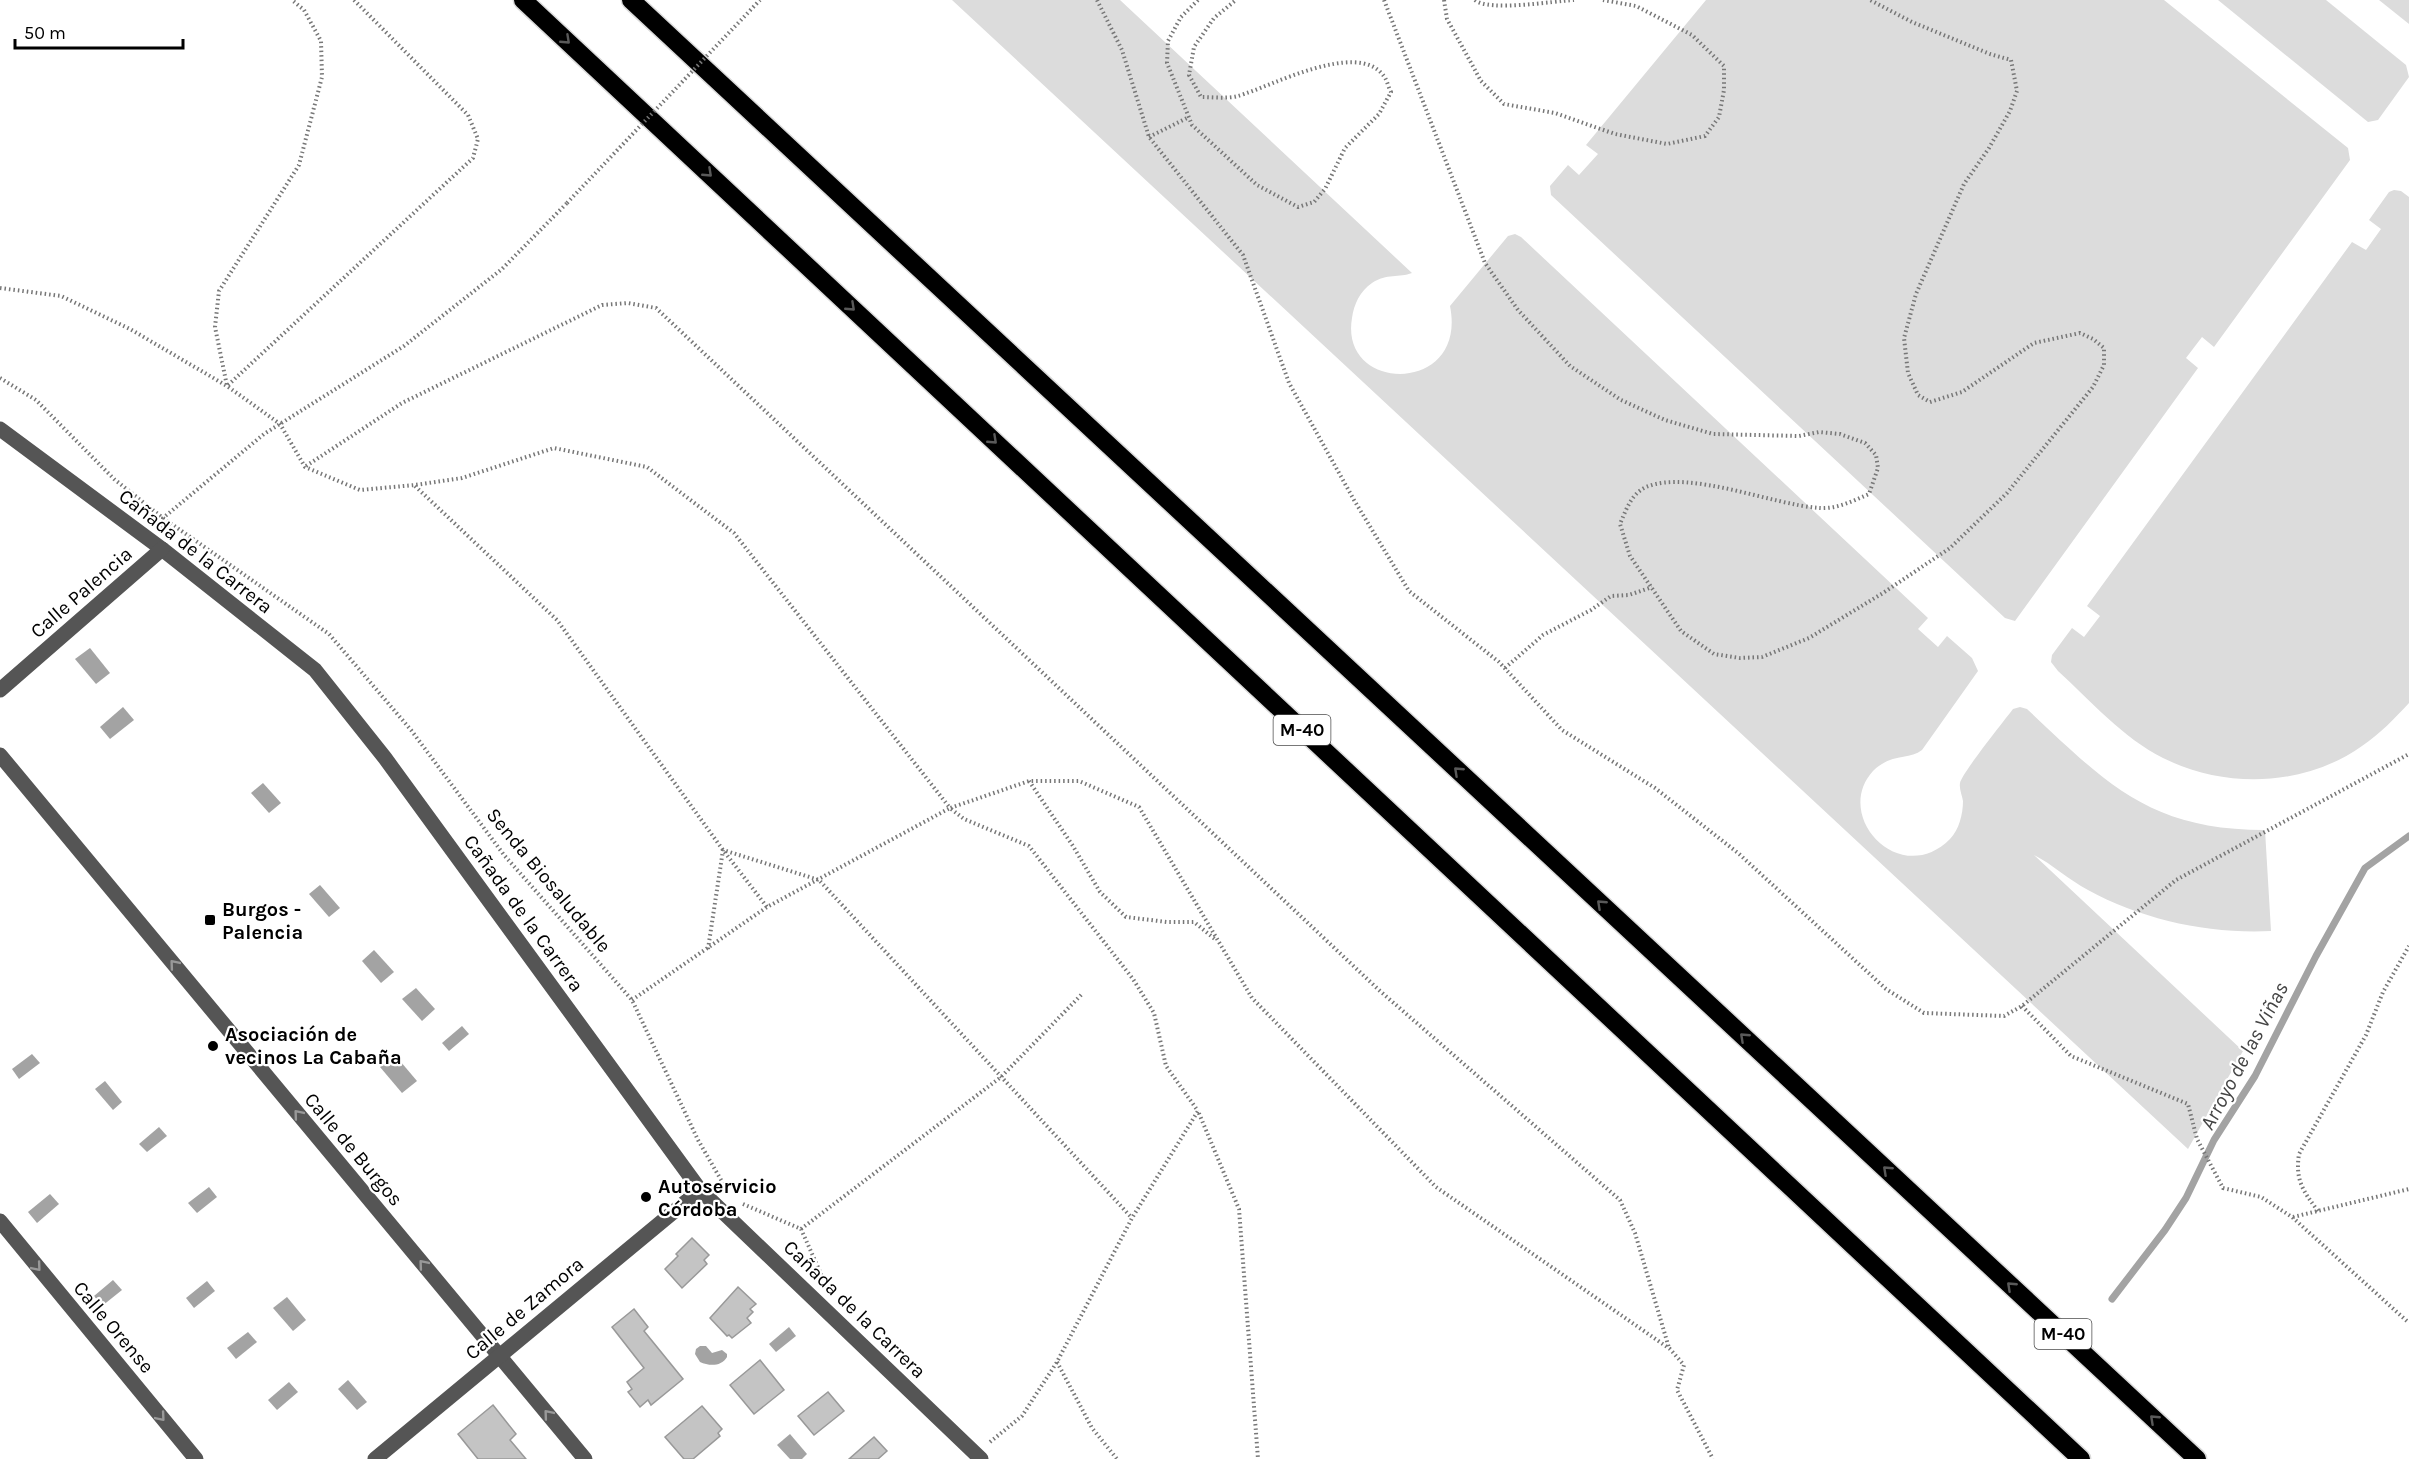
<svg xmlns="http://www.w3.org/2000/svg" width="2409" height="1459" font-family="Karla,sans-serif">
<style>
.green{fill:#dcdcdc}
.water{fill:#a3a3a3}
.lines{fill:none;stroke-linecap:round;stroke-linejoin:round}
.stream{stroke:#a3a3a3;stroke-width:7}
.building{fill:#c4c4c4;stroke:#999;stroke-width:1.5}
.highway-casing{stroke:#dbdbdb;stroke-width:21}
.path{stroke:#777;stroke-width:4;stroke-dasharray:1.5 3;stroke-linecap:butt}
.minor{stroke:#555;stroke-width:15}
.highway{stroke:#000;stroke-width:18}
.path-bridge{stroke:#777;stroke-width:4;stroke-dasharray:1.5 3;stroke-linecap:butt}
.oneway{stroke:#595959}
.oneway2{stroke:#999}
.poi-dot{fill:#000;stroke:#fff;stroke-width:2}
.labels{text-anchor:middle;stroke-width:4.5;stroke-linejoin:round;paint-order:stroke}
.shield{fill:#fff;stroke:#4c4c4c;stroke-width:1.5}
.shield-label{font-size:18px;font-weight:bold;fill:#000}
.street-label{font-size:20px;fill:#000;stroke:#fff}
.poi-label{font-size:20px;font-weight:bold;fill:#000;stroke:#fff;text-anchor:start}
.water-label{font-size:21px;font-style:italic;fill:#444;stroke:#fff}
</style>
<rect width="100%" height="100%" fill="#fff"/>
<g class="green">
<path d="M952,0H1120L1412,273C1399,278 1387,273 1372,283C1360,291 1354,304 1352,318C1339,394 1468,395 1450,306L1508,236L1515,234L1521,237L1928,618L1918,629L1938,647L1947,636L1972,658L1978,671L1922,750C1909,760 1891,753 1873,771C1832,816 1900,889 1950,839C1959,830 1963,814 1963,801C1962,795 1959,789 1960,783C1962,773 2004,721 2013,709L2020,707L2027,709C2106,783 2149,830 2265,830L2271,931C2208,934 2143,920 2088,890C2069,880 2052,864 2034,855L2243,1051L2188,1149Z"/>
<path d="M1706,0H2164L2348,148L2350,160L2214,347L2202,337L2186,358L2198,368L2015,621L2005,618L1551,195L1550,186L1568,165L1579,175L1598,154L1586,145Z"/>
<path d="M2218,0H2326L2406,65L2409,77L2378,120L2368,122Z"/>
<path d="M2379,0H2409V24Z"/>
<path d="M2394,190L2401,191L2409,197V703C2395,718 2380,734 2362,746C2304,787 2225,789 2163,758C2123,738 2091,701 2058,671L2051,662L2052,655L2072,628L2084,637L2100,616L2087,606L2352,242L2366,250L2381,229L2369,220L2389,192Z"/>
</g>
<g class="water">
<path d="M90,648L110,673L96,684L75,659Z"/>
<path d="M123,707L134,720L110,739L100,727Z"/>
<path d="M263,783L281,803L269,813L251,793Z"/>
<path d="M320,885L340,908L329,917L309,894Z"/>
<path d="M374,950L394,972L381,983L362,961Z"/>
<path d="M416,988L435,1009L422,1021L402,999Z"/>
<path d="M462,1026L469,1034L449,1051L442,1043Z"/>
<path d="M32,1054L40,1063L19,1079L12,1069Z"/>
<path d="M395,1055L417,1081L402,1093L380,1067Z"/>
<path d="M105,1081L122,1102L113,1110L95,1089Z"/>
<path d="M159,1127L167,1136L147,1152L139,1144Z"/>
<path d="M209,1187L217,1197L197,1213L188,1203Z"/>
<path d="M50,1194L59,1204L37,1223L28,1212Z"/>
<path d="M113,1280L122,1290L102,1306L94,1296Z"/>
<path d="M207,1281L215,1291L194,1308L186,1298Z"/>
<path d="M287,1297L306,1320L293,1331L273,1308Z"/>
<path d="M789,1327L796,1336L776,1352L769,1344Z"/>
<path d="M248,1332L257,1342L236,1359L227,1348Z"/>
<path d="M700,1346H706L712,1353L722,1350L727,1354V1357C721,1367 709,1366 700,1362L695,1354L696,1349Z"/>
<path d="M348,1380L367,1402L357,1410L338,1389Z"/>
<path d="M289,1382L298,1392L277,1410L268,1400Z"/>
<path d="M790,1434L807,1454L802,1459H790L777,1445Z"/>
</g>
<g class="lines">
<path class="stream" d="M2112,1299L2165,1230L2186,1198L2214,1140L2255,1076L2316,956L2365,868L2409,836"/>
</g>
<g class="building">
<path d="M692,1238L709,1255L704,1260L707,1264L682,1288L665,1269L678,1256L676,1254Z"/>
<path d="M738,1287L756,1304L750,1309L753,1312L747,1318L751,1323L732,1338L729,1335L727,1336L710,1318Z"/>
<path d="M634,1309L648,1327L644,1331L683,1379L651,1405L648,1400L640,1407L628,1392L632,1389L627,1382L644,1368L612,1327Z"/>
<path d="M760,1360L784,1390L754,1414L730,1385Z"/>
<path d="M828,1392L844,1411L814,1435L798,1416Z"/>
<path d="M493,1405L516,1434L510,1440L526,1459H478L458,1434Z"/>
<path d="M702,1406L722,1429L718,1433L720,1436L693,1459H684L665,1437Z"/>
<path d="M874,1437L887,1451L878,1459H849Z"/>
</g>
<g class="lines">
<defs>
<g id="highway">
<path d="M523,0L2081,1459"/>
<path d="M631,0L2197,1459"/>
</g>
</defs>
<use href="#highway" class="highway-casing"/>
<g class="path">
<path d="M354,0L468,115L478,139L473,158L227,386L280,424L305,467L360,490L415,485L462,478L554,448L647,467L734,533L950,808L1029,781H1079L1139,807L1252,998L1436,1187L1670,1349L1684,1365L1677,1390L1713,1459"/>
<path d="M1097,0L1122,50L1149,137L1243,255L1289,383L1354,500L1409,591L1499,662L1562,730L1655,788L1738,853L1886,989L1924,1013L2004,1016L2022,1006L2176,880L2409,754"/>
<path d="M1198,0L1181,17L1168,41L1167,63L1192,125L1257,185L1298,207L1314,202L1325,189L1345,148L1379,114L1391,92C1388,87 1387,79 1383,75C1356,40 1270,87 1238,96C1227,99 1213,97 1201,97L1189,75L1194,47L1214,18L1236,0"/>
<path d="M1384,0L1485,263L1518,310L1570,366L1621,400L1665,420L1713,434L1799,436L1819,432L1840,434L1865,443L1876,455L1878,468L1869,494C1853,501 1837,509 1820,508C1772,505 1690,469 1646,487C1631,494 1626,510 1620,524L1630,556L1681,631L1714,654L1740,658L1762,657L1809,638L1883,593L1950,548L2007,493L2093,387L2104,365V348L2093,339L2080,333L2034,343L1962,392L1930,402L1918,395L1908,373L1904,338L1916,294L1964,184L1989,148L2010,111L2017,91L2011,60L1990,54L1912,22L1870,0"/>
<path d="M1444,0L1447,19L1481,81L1504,104L1555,113L1615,134L1667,144L1705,136L1719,117L1724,90V66L1692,35L1636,6L1603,0"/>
<path d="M1475,0C1488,12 1554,1 1574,0"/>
<path d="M1149,137L1189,117"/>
<path d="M0,288L61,296L130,329L227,386L215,327L219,291L299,165L322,77L321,41L304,10L292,0"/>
<path d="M0,378L36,400L114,479L163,518L329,634L411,730L504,855L632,1000L698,1140L724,1185"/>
<path d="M306,466L402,403L602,305L628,303L656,308L1380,991L1620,1200L1635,1233L1669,1348"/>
<path d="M415,486L557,620L723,850L767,907"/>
<path d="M163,528V518L264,434L404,346L502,269L567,203"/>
<path d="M1505,668L1543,635L1591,610L1611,596L1629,595L1652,587"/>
<path d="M1029,781L1073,846L1100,892L1126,917L1167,922H1194L1216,940"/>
<path d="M708,949L723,850L819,880L1132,1218"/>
<path d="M632,1000L767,907L950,808L964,819L1029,846L1133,979L1154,1013L1166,1066L1198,1111"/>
<path d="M2022,1006L2071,1056L2188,1104L2197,1139L2223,1188L2261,1197L2292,1217L2409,1323"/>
<path d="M743,1204L801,1229L825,1283"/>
<path d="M2318,1211C2303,1191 2295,1180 2299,1154L2366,1035L2383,992L2409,946"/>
<path d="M2293,1217L2409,1189"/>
<path d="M801,1229L1001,1077L1083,993"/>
<path d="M1057,1362L1092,1428L1117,1459"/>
<path d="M990,1442L1022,1416L1057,1362L1132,1218L1198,1111L1239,1209L1258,1459"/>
</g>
<g class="minor">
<path d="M0,429L162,549L315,670L385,758L700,1190L981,1459"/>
<path d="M0,690L162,549"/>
<path d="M0,755L585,1459"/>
<path d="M0,1221L196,1459"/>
<path d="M375,1459L700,1190"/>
</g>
<use href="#highway" class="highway"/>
<path class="path-bridge" d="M567,203L760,0"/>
</g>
<defs><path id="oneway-chevron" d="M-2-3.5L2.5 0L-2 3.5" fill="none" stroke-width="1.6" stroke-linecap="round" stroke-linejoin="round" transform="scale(1.5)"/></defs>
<g class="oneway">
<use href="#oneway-chevron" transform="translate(566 40) rotate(43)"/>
<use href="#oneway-chevron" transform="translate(708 173) rotate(43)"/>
<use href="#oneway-chevron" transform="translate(851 307) rotate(43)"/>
<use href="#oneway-chevron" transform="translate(993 440) rotate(43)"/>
<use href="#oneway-chevron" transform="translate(1458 771) rotate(-137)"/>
<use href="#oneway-chevron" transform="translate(1601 904) rotate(-137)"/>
<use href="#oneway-chevron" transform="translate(1744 1037) rotate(-137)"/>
<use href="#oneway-chevron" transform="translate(1887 1170) rotate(-137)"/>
<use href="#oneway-chevron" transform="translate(2011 1286) rotate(-137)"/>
<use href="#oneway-chevron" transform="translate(2154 1419) rotate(-137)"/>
</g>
<g class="oneway2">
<use href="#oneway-chevron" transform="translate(174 964) rotate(-130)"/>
<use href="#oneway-chevron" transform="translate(298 1114) rotate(-130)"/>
<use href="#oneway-chevron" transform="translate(423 1264) rotate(-130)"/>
<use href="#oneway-chevron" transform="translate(37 1267) rotate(50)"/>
<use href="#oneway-chevron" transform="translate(548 1414) rotate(-130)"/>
<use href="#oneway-chevron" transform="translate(161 1417) rotate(50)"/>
</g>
<g class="poi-dot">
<rect x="204" y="914" width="12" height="12" rx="3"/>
<circle cx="213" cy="1046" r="6"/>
<circle cx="646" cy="1197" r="6"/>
</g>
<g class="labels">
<g class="shield">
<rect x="1273.5" y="715" width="57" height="30" rx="4.5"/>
<rect x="2034.5" y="1319" width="57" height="30" rx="4.5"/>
</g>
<g class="shield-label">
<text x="1302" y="736">M-40</text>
<text x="2063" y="1340">M-40</text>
</g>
<g class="street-label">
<text transform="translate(196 551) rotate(38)" y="7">Cañada de la Carrera</text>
<text transform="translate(81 592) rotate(-41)" y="7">Calle Palencia</text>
<text transform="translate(549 880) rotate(50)" y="7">Senda Biosaludable</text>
<text transform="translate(524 913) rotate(54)" y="7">Cañada de la Carrera</text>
<text transform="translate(354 1149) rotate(50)" y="7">Calle de Burgos</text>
<text transform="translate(524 1308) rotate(-40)" y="7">Calle de Zamora</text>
<text transform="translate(855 1309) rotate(44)" y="7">Cañada de la Carrera</text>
<text transform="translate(114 1327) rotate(50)" y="7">Calle Orense</text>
</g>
<g class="poi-label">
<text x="222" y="916">Burgos -<tspan x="222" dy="23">Palencia</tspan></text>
<text x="225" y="1041">Asociación de<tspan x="225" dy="23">vecinos La Cabaña</tspan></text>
<text x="658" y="1193">Autoservicio<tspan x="658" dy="23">Córdoba</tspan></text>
</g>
<g class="water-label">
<text transform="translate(2244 1056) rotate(-62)" y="7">Arroyo de las Viñas</text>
</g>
</g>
<path d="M15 39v9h168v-9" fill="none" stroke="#000000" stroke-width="3"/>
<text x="24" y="39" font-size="18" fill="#000000" stroke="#ffffff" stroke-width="4.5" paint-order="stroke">50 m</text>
</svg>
